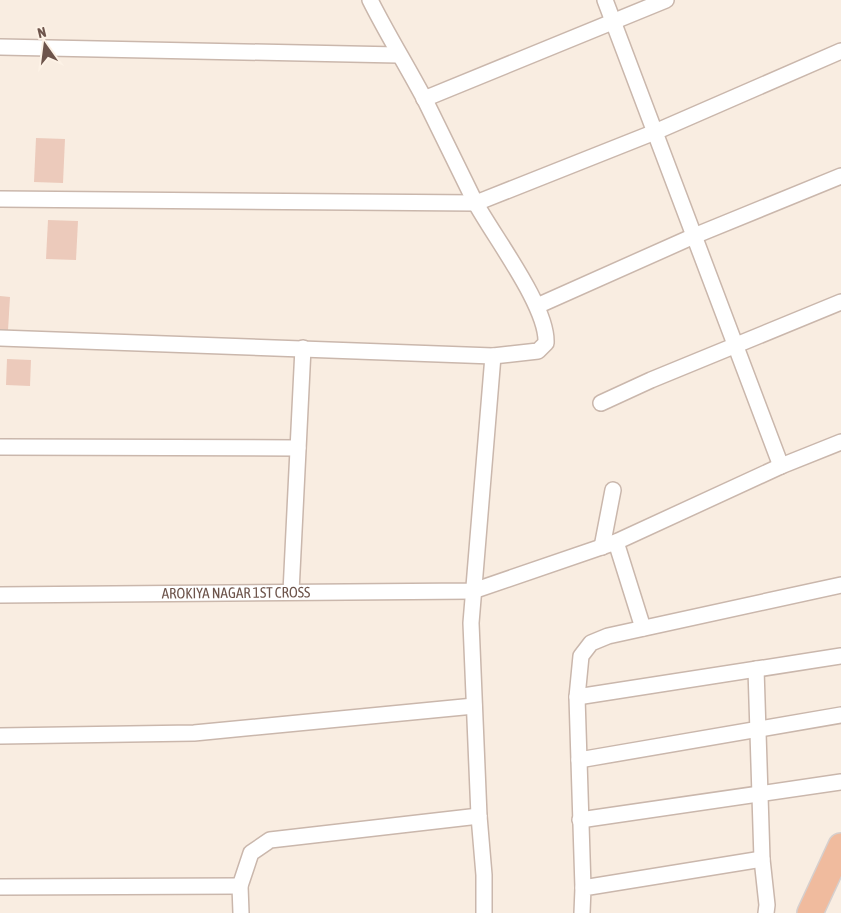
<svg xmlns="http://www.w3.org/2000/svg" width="841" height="913" font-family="'Asap Condensed',sans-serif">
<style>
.building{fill:#eccabb}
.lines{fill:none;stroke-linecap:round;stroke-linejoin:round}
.minor-casing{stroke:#cab7ac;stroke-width:18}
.trunk-casing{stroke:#d6cfcd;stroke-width:28}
.minor{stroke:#fff;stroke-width:15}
.trunk{stroke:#f0bb9e;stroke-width:25}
.labels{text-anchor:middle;stroke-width:5;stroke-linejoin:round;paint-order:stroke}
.street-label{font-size:15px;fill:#6d544b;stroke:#fdf2e6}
</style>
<rect width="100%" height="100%" fill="#f9ede1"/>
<g class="building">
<path d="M36,138L65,139L63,183L34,182Z"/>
<path d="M48,220L78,221L76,260L46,259Z"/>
<path d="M0,296L10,297L8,330H0Z"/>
<path d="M7,359L31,360L30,386L6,385Z"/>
</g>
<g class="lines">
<defs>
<g id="minor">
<path d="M605,0L781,466"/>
<path d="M0,47L398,55"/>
<path d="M424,99L666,0"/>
<path d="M0,199L476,203L655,132L841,51"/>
<path d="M537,306L694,236L841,176"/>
<path d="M0,338L493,356L538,351L546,343C548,307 494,237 475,202C458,168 442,134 425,100C407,66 387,34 370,0"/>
<path d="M601,403L651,380L841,302"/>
<path d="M0,447L298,448"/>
<path d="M616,542L643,628"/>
<path d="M602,547L613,490"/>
<path d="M291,592L303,348"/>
<path id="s1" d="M0,595L473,591L616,542L781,466L841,442"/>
<path d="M756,669L762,859L767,905L766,913"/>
<path d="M577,697L841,656"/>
<path d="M0,736L194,733L474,706"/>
<path d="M579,760L841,715"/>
<path d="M580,820L841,782"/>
<path d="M0,887L240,886"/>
<path d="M583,888L577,697L581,656L591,643L608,636L841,585"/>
<path d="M241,913L240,886L251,853L270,840L479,816"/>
<path d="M484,913V875L479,816L471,623L493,356"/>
<path d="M582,913L583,888L762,859"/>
</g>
<path id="trunk" d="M810,913L841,846"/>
</defs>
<use href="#minor" class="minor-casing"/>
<use href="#trunk" class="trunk-casing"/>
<use href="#minor" class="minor"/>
<use href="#trunk" class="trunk"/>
</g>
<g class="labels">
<g class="street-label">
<text dy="5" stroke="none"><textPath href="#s1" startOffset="236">AROKIYA NAGAR 1ST CROSS</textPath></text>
</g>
</g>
<g transform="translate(45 45) rotate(346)" stroke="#fdf2e6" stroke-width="4" paint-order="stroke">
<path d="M0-4L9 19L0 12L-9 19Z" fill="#6d544b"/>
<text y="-8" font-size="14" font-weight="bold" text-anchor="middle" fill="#6d544b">N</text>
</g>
</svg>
